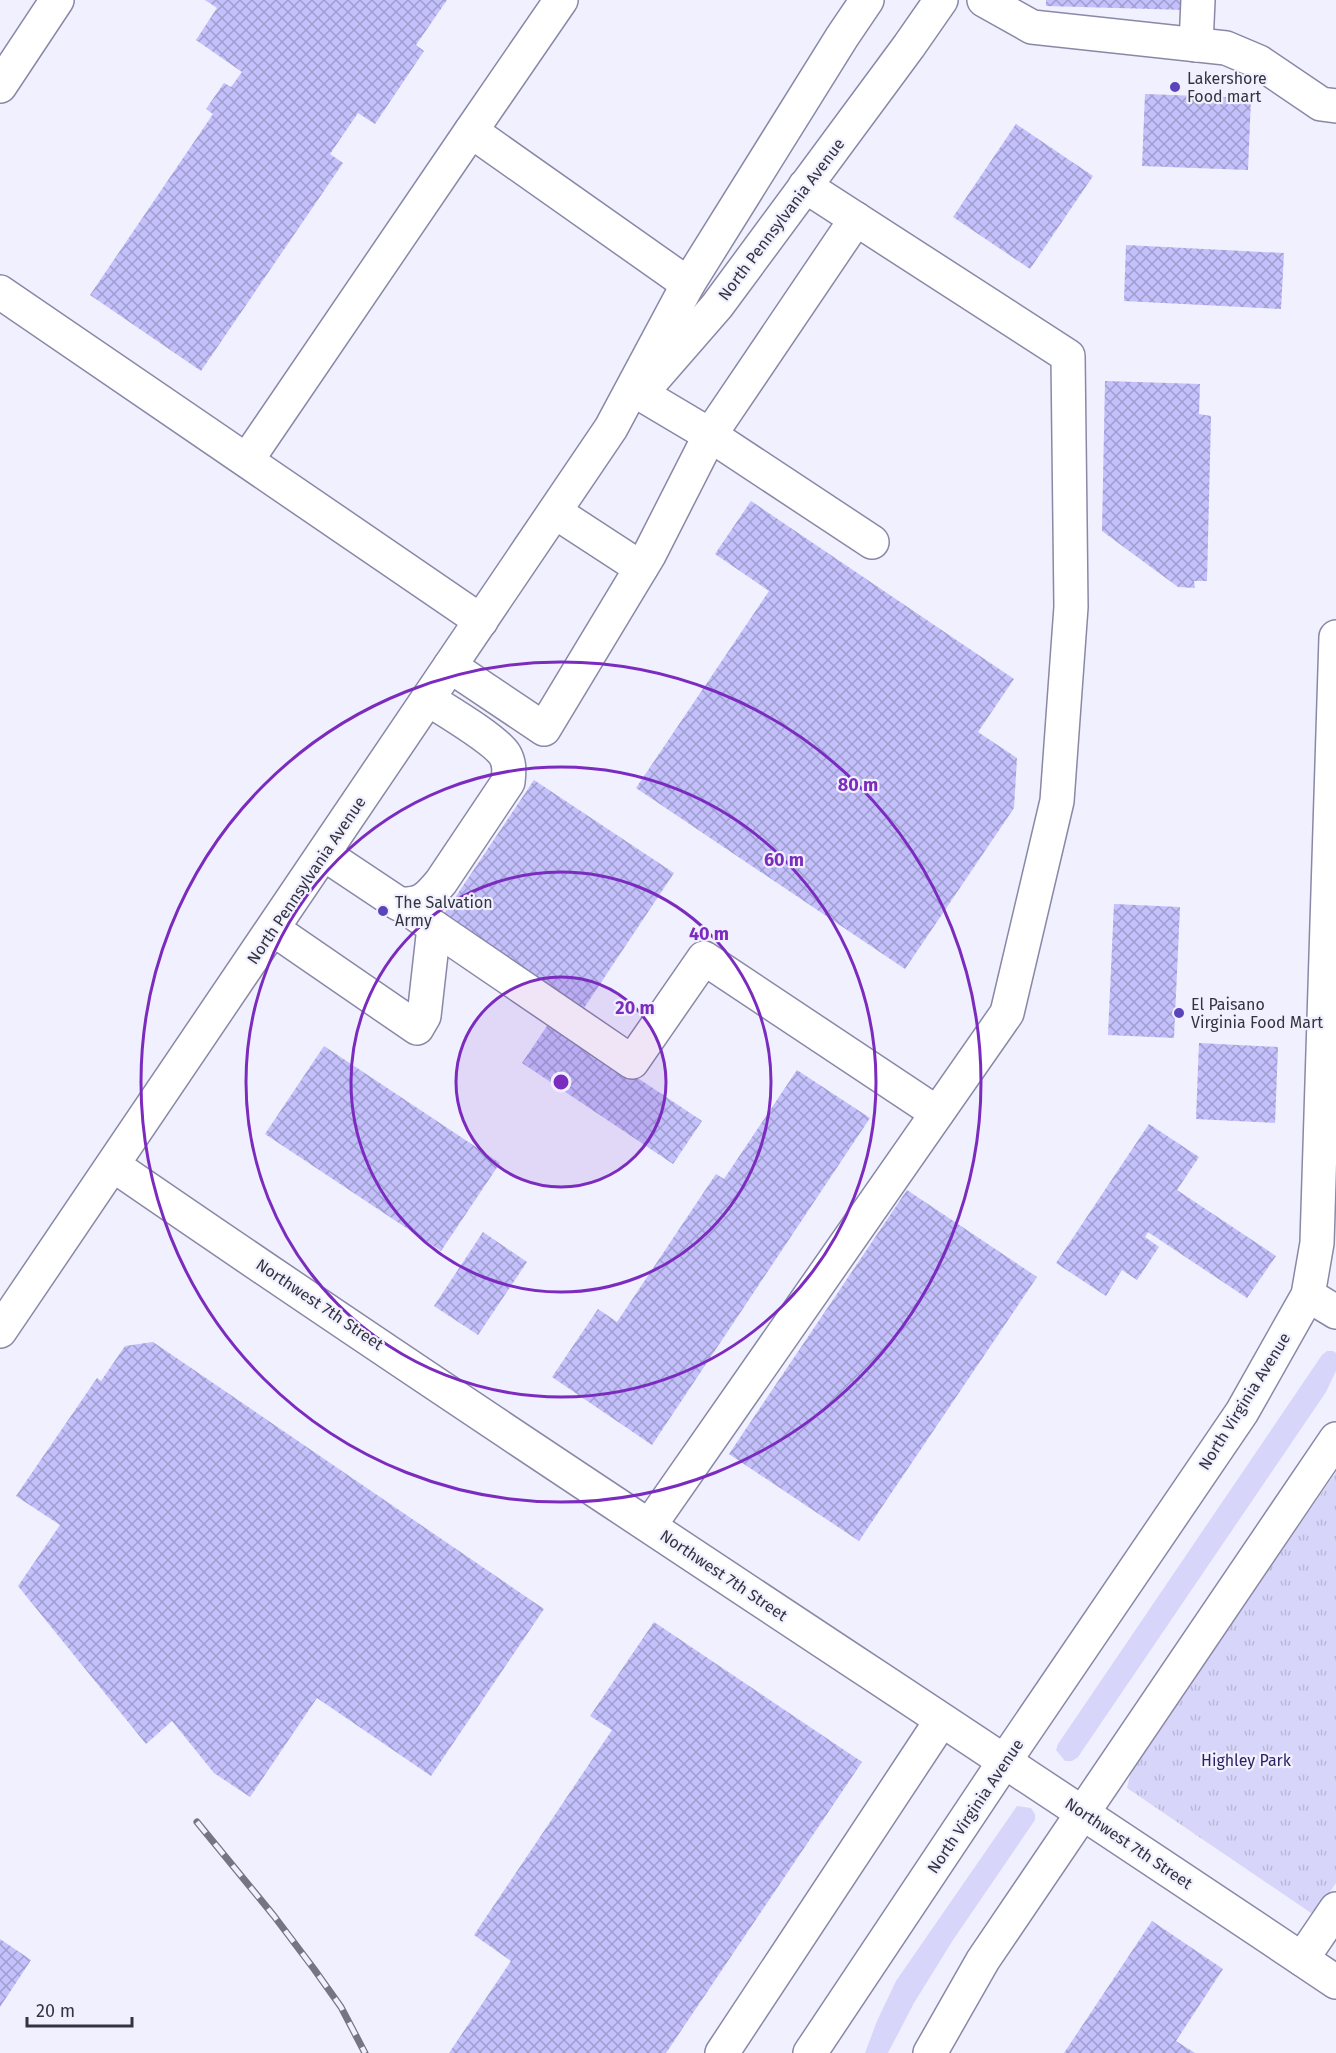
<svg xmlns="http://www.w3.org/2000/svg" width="1336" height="2053" font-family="'Fira Sans',sans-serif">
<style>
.grass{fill:#d7d6fa}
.park{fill:url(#park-tufts)}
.building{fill:url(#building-cross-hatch)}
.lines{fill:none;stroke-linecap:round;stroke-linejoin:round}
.minor-casing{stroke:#8988a7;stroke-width:36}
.major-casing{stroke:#8988a7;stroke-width:36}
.minor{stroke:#fff;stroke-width:33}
.major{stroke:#fff;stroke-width:33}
.rail-casing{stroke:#757583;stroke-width:7}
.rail{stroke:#f0f0fe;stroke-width:4.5;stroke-dasharray:14;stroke-linecap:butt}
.ring{fill:none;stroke:#7b2cbf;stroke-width:3}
.poi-dot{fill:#5b43bb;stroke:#f0f0fe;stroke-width:2}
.labels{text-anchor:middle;stroke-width:4.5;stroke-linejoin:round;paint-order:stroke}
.poi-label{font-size:16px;fill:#343441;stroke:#f0f0fe;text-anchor:start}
.street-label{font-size:16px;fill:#343441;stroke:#f0f0fe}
.park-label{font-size:16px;fill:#2c1f62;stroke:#f0f0fe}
.centre{fill:#7b2cbf;stroke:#f0f0fe;stroke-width:3}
.ring-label{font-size:18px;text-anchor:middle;font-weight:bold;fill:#7b2cbf;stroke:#f0f0fe;stroke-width:4.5;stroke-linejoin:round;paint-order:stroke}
</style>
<defs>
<pattern id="park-tufts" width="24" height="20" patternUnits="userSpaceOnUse" patternTransform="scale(1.5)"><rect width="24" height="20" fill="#d7d6fa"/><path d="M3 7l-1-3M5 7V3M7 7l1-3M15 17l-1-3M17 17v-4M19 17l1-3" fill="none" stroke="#b9b8d8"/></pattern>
<pattern id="building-cross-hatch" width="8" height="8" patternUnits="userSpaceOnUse" patternTransform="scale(1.5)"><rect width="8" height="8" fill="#c3c0fb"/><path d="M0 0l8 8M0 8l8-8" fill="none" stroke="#9f9dcd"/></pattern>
</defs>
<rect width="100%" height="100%" fill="#f0f0fe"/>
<g class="grass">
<path d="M1327,1351H1333L1336,1353V1371L1326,1392L1078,1757L1072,1761H1065L1056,1750L1058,1744L1322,1355Z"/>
<path d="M1017,1806L1031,1808L1035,1814V1820L953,1940L914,2003L888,2053H865L877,2021L896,1981Z"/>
</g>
<path class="park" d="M1336,1472V1883L1314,1915L1127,1788L1130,1775L1139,1760Z"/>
<g class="building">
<path d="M205,0H447L416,45L424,51L375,124L358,113L330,154L343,163L201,371L90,295L213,114L206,109L224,83L231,87L242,72L196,40L217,8Z"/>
<path d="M1046,0H1187V10L1046,6Z"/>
<path d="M1145,94L1251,98L1248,170L1142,166Z"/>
<path d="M1016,124L1093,176L1030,269L953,217Z"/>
<path d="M1126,245L1284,253L1281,309L1124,301Z"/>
<path d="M1105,381L1200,384L1199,414L1211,416L1207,581H1194L1195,588L1178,587L1102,531Z"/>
<path d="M751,501L1014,679L978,732L1017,758L1014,808L905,969L636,788L769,591L715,554Z"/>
<path d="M534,780L674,873L584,1008L444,914Z"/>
<path d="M1114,904L1180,907L1174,1038L1108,1035Z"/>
<path d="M551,1020L702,1121L673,1164L522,1063Z"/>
<path d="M1199,1043L1278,1047L1275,1123L1196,1119Z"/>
<path d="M324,1046L500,1163L441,1251L265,1134Z"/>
<path d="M797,1070L870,1118L652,1445L552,1377L598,1309L617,1322L716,1174L724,1179Z"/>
<path d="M1149,1124L1199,1157L1177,1190L1276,1256L1247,1298L1148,1232L1145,1237L1159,1247L1137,1280L1122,1270L1106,1296L1056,1263Z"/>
<path d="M907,1190L1037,1277L859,1541L729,1454Z"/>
<path d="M483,1232L527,1262L478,1335L434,1306Z"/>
<path d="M153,1342L544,1609L431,1776L317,1698L250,1797L214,1773L172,1721L146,1744L18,1586L60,1525L16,1496L97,1378L101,1381L125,1346Z"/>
<path d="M654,1622L862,1762L666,2053H449L511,1961L474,1935L612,1730L590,1716Z"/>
<path d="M1152,1921L1223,1969L1176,2041L1195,2053H1064Z"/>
<path d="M0,1939L31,1960L0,2007Z"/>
</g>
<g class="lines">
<defs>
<g id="minor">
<path d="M561,0L471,131L688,284"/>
<path d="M984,0L1032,27L1226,48L1259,62L1321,104L1336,106"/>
<path d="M1196,45L1198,0"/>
<path d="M0,86L57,0"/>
<path d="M0,292L481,621"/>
<path d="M641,394L710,435L872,542"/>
<path d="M247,460L471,131"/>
<path d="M555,512L641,568"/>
<path d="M450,666L544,729L649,555L710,435L856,219"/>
<path d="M324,854L399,904C421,905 427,899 441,882L508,782C509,772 510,764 505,755C495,739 445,710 428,699"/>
<path d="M434,927L632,1062L704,958L937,1113"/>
<path d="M273,929L417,1028L424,1016L434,927L418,916"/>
<path d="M113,1165C517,1443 929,1709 1336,1982"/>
<path d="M1308,1295L1336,1312"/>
<path d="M650,1525L1007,1013L1057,801L1071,607L1068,356L805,186"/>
<path d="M1302,1959L1336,1909"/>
<path d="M722,2053L941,1721"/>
</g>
<g id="major">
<path d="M650,383L717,306L909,46L941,0"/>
<path d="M0,1331L611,428L688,284L842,37L867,0"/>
<path d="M810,2053L1004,1762L1242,1412L1308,1295L1317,1243L1336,637"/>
<path d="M930,2053L983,1960L1336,1439"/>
</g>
</defs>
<use href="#minor" class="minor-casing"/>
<use href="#major" class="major-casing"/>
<use href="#minor" class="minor"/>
<use href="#major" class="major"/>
<defs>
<path id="rail" d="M197,1822L274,1916L314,1969L341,2007L365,2053"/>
</defs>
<use href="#rail" class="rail-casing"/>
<use href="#rail" class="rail"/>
</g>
<circle cx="561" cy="1082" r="105" fill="#7b2cbf" fill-opacity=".12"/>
<g class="ring">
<circle cx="561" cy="1082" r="105"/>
<circle cx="561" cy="1082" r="210"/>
<circle cx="561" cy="1082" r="315"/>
<circle cx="561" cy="1082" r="420"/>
</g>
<g class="poi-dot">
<circle cx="1175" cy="87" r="6"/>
<circle cx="383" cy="911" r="6"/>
<circle cx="1179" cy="1013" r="6"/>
</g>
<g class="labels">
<g class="poi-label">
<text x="1187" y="84">Lakershore<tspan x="1187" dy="18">Food mart</tspan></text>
<text x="395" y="908">The Salvation<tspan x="395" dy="18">Army</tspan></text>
<text x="1191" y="1010">El Paisano<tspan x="1191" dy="18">Virginia Food Mart</tspan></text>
</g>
<g class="street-label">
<text transform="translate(781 219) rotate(-53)" y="6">North Pennsylvania Avenue</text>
<text transform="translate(306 880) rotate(-56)" y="6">North Pennsylvania Avenue</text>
<text transform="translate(320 1304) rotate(34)" y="6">Northwest 7th Street</text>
<text transform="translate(1244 1401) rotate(-58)" y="6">North Virginia Avenue</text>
<text transform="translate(724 1575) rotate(34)" y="6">Northwest 7th Street</text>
<text transform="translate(975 1806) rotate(-56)" y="6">North Virginia Avenue</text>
<text transform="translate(1129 1843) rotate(34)" y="6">Northwest 7th Street</text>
</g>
<g class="park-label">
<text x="1246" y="1766">Highley Park</text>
</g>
</g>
<circle cx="561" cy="1082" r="9" class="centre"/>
<g class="ring-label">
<text x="858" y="791">80 m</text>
<text x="784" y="866">60 m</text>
<text x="709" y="940">40 m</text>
<text x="635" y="1014">20 m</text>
</g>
<path d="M27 2017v9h105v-9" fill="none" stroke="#343441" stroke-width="3"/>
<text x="36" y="2017" font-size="18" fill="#343441" stroke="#f0f0fe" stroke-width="4.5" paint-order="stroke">20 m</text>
</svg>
